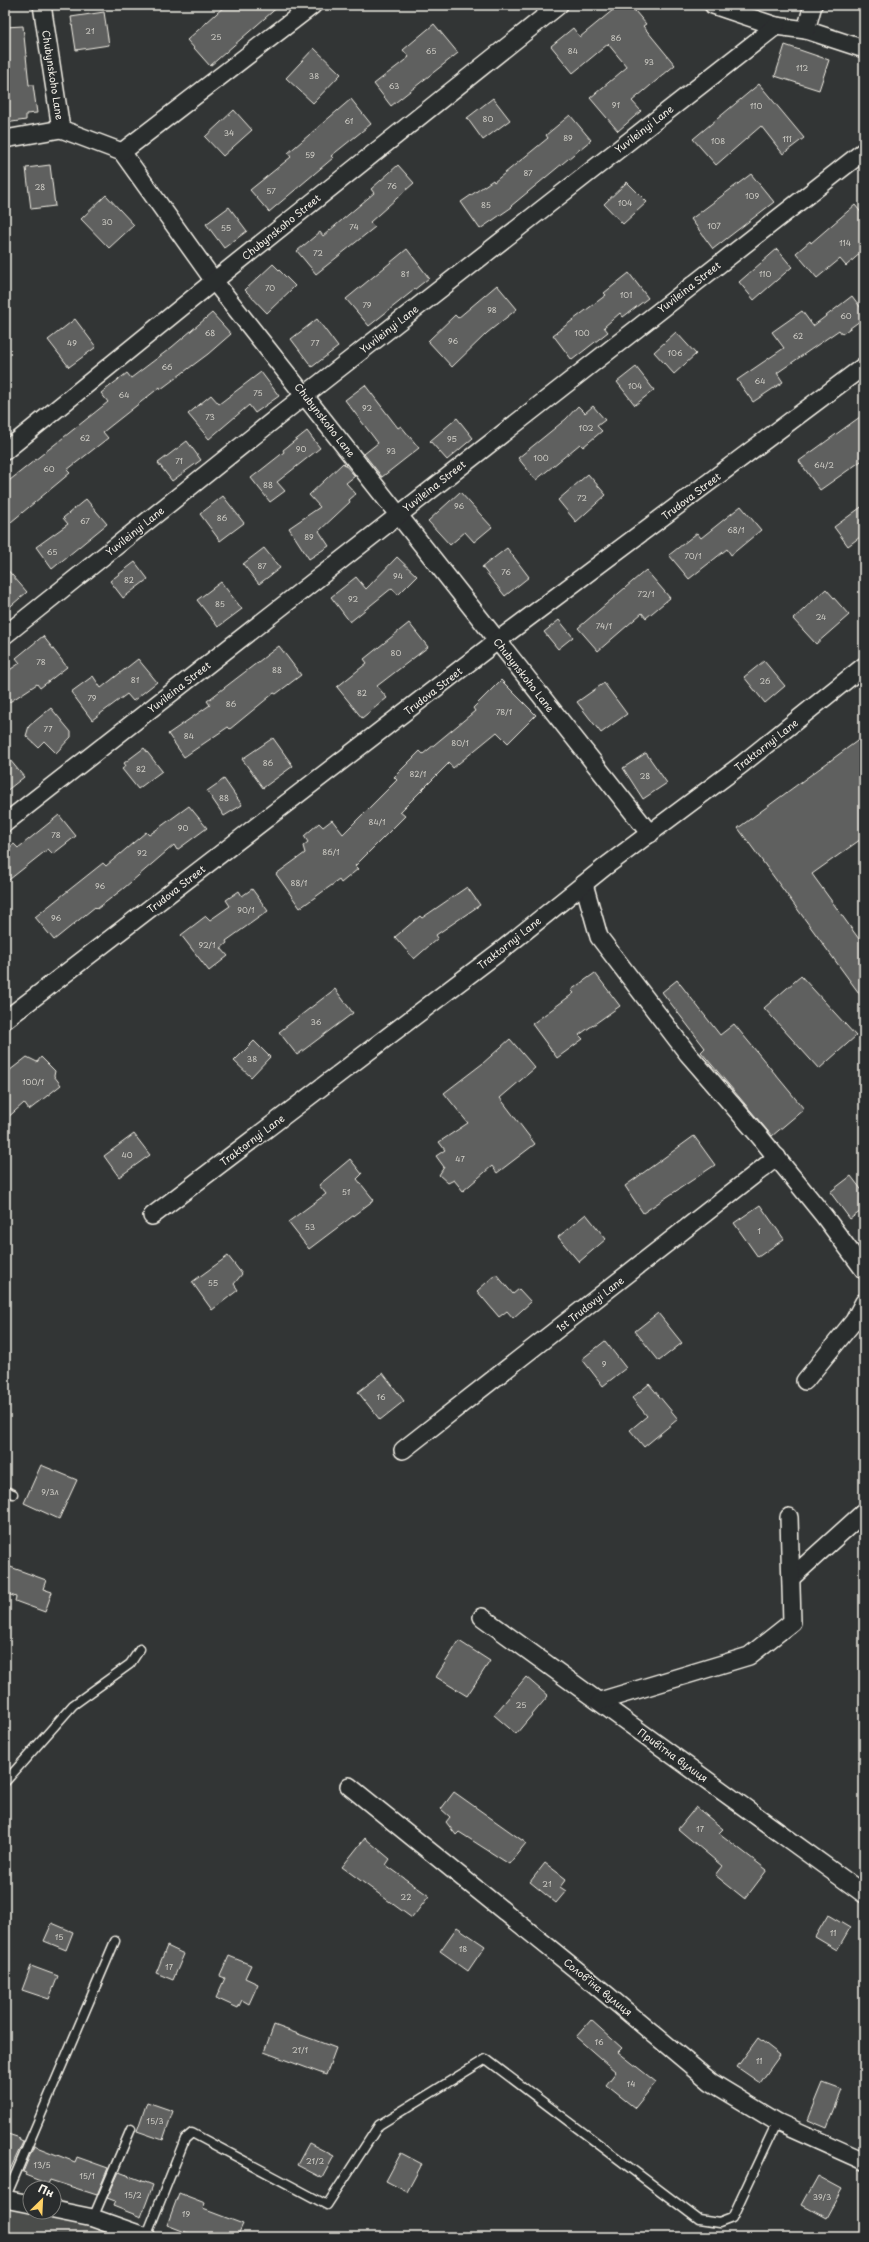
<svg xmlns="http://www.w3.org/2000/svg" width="869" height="2242" font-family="'Playpen Sans',sans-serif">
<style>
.green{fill:#4b4d4c;stroke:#a09f9a}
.building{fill:#5f605f;stroke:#f4f1e8}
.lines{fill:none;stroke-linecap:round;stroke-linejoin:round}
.lane-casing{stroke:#f4f1e8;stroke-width:11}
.street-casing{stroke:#f4f1e8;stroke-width:20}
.lane{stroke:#2a2d2e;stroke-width:8}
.street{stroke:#2a2d2e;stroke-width:17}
.labels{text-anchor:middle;stroke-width:3;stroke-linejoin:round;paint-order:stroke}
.number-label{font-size:8px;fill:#cfcdc6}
.street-label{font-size:10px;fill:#f4f1e8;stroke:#2a2d2e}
</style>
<rect width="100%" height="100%" fill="#323535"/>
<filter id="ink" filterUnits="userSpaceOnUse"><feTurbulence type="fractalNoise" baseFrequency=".025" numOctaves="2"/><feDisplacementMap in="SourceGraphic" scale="8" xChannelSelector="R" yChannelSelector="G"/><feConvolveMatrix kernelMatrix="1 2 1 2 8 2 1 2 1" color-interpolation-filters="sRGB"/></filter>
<g filter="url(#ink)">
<path class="green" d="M5,2207L91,2226L124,2237H5Z"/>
<g class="building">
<path d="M226,5H280L210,66L187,40Z"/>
<path d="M619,5H630L646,24L643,26L675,65L632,101L641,111L618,131L590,98L627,67L608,44L573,73L551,46L573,28L580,37Z"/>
<path d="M104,12L109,45L76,50L71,17Z"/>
<path d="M434,24L458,53L391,106L374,84L409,57L403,50Z"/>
<path d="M23,26L29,85H33L37,113L26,114V120L5,123V27Z"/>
<path d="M785,45L829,60L819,90L775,76Z"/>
<path d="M314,48L341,74L313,103L286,78Z"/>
<path d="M759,84L804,138L783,154L761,126L716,165L693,139Z"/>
<path d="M493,98L510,120L483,140L467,118Z"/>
<path d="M351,99L371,124L331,156L333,158L269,212L250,190L291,157L288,153Z"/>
<path d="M234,110L252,130L223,156L205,137Z"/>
<path d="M570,115L591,140L511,206L512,207L480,229L461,202L493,180L494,182L548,138L546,135Z"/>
<path d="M50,165L55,206L31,209L26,168Z"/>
<path d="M398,165L414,183L370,222L375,227L316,274L297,251L320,232L323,236L374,193L371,189Z"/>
<path d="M751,174L774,202L713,249L691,219Z"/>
<path d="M627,182L647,202L623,224L604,204Z"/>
<path d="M106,195L134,225L109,248L81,219Z"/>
<path d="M855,205L864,216V250L846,266L840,259L817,278L796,253L810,241L811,243Z"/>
<path d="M229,207L247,231L224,248L206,224Z"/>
<path d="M407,249L429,278L369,326L346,299Z"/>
<path d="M777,249L792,267L754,300L739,282Z"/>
<path d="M273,264L295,286L267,313L245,290Z"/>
<path d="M629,273L648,298L623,317L620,313L604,327L608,332L572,360L553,335L606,295L604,293Z"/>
<path d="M497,285L517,309L487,333L452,367L428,341L455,315L458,318Z"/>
<path d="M852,296L864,312V318L842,334L839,330L777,373L783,382L753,402L737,380L784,348L772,332L802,311L813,326Z"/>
<path d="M212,313L231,334L208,354L161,389L160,387L103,432L108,438L67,470L70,473L5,527V484L108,402L101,393L127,373L131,378L172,347Z"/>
<path d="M75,319L96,347L69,367L48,340Z"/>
<path d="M317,319L338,347L312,367L291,339Z"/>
<path d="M676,332L696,354L674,374L654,352Z"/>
<path d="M636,367L654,390L635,405L617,382Z"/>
<path d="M261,372L279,396L255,413L249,405L209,439L188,414L211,395L219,404Z"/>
<path d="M365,385L398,428L401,426L419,448L382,477L364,454L378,443L345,400Z"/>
<path d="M578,406L585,413L593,406L605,420L597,426L602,431L583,447L580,444L536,480L518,458L566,419Z"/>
<path d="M864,414V459L820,490L799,461Z"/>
<path d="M457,418L473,438L447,460L430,441Z"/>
<path d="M307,431L320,448L277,482L285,491L270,502L251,478L284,452L283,450Z"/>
<path d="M187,441L201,460L172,481L158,463Z"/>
<path d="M343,463L355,476L346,483L356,494L349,500L350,502L319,531L329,546L309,559L289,528L320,507L309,495Z"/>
<path d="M588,474L606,495L576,522L558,500Z"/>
<path d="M460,492L492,527L474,542L465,532L450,545L428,521Z"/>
<path d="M223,496L244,523L220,541L200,514Z"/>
<path d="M86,499L107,524L52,569L36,547L68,524L63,518Z"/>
<path d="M864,505V534L848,546L834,527Z"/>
<path d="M741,506L761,530L731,555L727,549L689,579L669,555L697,533L701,538Z"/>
<path d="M264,548L280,568L259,584L243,564Z"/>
<path d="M507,548L529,577L505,596L482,567Z"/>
<path d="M397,557L417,576L398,595L392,588L350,622L331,597L356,577L366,589Z"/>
<path d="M135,562L148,579L123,598L110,581Z"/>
<path d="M5,567L27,592L5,611Z"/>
<path d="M646,570L670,598L646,618L642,613L598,651L578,628Z"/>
<path d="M221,582L242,609L218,627L197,600Z"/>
<path d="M826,589L849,615L816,644L793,619Z"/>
<path d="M559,620L573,637L558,649L544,632Z"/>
<path d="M409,623L428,647L377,686L387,698L362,718L337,687L367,663L364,659Z"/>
<path d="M43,636L67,667L40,688L37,684L5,705V673L20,663L16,658Z"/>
<path d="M279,646L301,675L276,694L274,693L230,729L228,727L184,757L168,734L210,705L207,701Z"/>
<path d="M138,659L157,682L133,701L127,694L92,720L71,692L93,676L101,688Z"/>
<path d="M764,661L785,686L765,703L744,677Z"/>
<path d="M501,680L536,715L508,743L497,732L453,768L449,763L400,812L405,816L355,866L358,869L341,883L339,880L300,908L276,874L305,853L303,846L308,842L304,836L319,823L323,827L332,820L343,834L397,780L394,777L420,751L423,754L475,711L473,708Z"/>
<path d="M604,683L627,714L601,733L577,702Z"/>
<path d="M51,708L71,732V737L56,753L44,741L38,747L26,736L29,726Z"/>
<path d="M864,736V837L812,874L864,946V1000L738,828Z"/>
<path d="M273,738L293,766L263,788L242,759Z"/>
<path d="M144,748L162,771L138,789L122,769L126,766L124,763Z"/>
<path d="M646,753L667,783L643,799L623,768Z"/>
<path d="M5,754L24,777L5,792Z"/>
<path d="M224,779L242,805L224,816L207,791Z"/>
<path d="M189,806L207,828L177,850L174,845L124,888L97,909L95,907L54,940L35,917L103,863L106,866L146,832L149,835Z"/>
<path d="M59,815L76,836L53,854L48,849L5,883V851L14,844L18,848Z"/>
<path d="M467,887L480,905L436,935L438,938L414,959L395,937L420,916L422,918Z"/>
<path d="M252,889L268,911L226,941L227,943L221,948L228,956L209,971L181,935L206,916L210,920L230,906L226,900L239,891L242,896Z"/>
<path d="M595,973L620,1006L579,1035L583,1039L557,1058L532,1024L574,993L571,990Z"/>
<path d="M801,976L856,1036L819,1069L764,1008Z"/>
<path d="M677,980L720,1035L734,1024L804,1109L772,1136L701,1052L705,1048L662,992Z"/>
<path d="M335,989L353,1013L297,1055L279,1032Z"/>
<path d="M510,1039L535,1068L500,1098L535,1144L497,1173L492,1166L463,1191L454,1180L448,1183L439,1175L444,1167L436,1156L445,1150L439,1142L468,1123L444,1093L482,1064Z"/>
<path d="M254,1041L270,1057L251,1077L234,1061Z"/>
<path d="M27,1057L37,1062L41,1057L55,1071L54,1076L61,1085L29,1110L24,1103L5,1120V1074Z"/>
<path d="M134,1134L150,1155L119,1177L104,1156Z"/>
<path d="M694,1136L715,1165L643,1213L625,1186Z"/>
<path d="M350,1159L362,1174L357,1179L374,1200L309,1249L288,1222L326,1194L319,1185Z"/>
<path d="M851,1176L864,1193V1209L850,1219L830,1192Z"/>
<path d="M760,1205L784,1239L758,1257L734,1223Z"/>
<path d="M586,1214L606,1239L579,1262L558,1237Z"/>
<path d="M228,1256L242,1274L234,1284L238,1290L212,1310L192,1282Z"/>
<path d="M496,1274L513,1294L519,1289L531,1302L513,1318L507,1311L499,1317L477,1291Z"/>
<path d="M658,1313L682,1343L659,1361L635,1331Z"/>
<path d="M605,1341L626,1368L603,1386L582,1359Z"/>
<path d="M383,1373L404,1401L380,1420L358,1392Z"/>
<path d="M649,1384L678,1419L644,1447L630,1430L647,1416L632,1398Z"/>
<path d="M41,1465L77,1480L59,1519L24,1503Z"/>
<path d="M5,1565L46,1580L43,1589L52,1592L45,1612L15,1601L16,1597L5,1593Z"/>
<path d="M459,1641L490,1661L467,1696L436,1677Z"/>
<path d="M526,1677L548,1696L516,1734L494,1715Z"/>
<path d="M454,1792L526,1843L509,1864L459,1832L456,1835L446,1822L450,1817L441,1809Z"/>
<path d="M696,1807L723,1829L719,1833L767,1870L745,1899L715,1875L722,1866L678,1829Z"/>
<path d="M365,1838L390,1859L386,1865L429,1896L412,1918L342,1867Z"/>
<path d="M545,1863L566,1879L560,1887L566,1891L556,1903L530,1882Z"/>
<path d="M828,1915L850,1928L837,1950L815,1937Z"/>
<path d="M52,1923L73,1932L66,1950L44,1941Z"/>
<path d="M457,1927L485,1946L468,1971L440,1951Z"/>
<path d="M167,1946L184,1954L173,1980L156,1973Z"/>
<path d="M229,1956L251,1965L245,1978L258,1984L249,2004L242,2000L238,2008L216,1998L225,1978L220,1976Z"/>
<path d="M31,1966L58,1976L49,1999L22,1990Z"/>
<path d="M591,2020L622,2048L618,2052L656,2082L635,2108L606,2085L616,2072L576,2037Z"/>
<path d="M274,2025L336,2048L326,2075L264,2052Z"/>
<path d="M758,2038L780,2055L760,2083L737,2067Z"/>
<path d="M823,2083L842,2090L827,2128L808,2120Z"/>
<path d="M147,2102L173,2111L163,2140L137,2131Z"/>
<path d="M5,2133L20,2138L19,2140L23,2142L8,2174H5Z"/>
<path d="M309,2143L334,2156L322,2178L297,2165Z"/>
<path d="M34,2146L75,2162L77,2157L108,2168L97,2195L50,2180L48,2184L25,2175L26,2173L23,2172Z"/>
<path d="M401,2153L422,2164L407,2192L386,2181Z"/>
<path d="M119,2172L153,2185L141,2217L113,2206L115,2201L107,2198Z"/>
<path d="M818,2176L842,2189L826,2218L802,2205Z"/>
<path d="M179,2193L205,2203L203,2209L243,2224L237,2237H198L167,2225Z"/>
</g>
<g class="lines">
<defs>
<g id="lane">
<path d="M5,1491L13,1494"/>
<path d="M5,1782L73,1705L130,1664L140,1649"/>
<path d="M5,2199L115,1941"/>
<path d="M93,2218L131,2129"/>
<path d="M146,2237L185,2139L192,2133L327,2205L379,2125L486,2059L699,2220L719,2223L732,2218L777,2122"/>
</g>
<g id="street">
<path d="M42,5L61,129L122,152L214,281L650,834"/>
<path d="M713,5L776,26L806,30L864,49"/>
<path d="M806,30L813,5"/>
<path d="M5,139L61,129"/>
<path d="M122,152L313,5"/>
<path d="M5,451L214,281L559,5"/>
<path d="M5,635L305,395L776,26"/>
<path d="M5,823L864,151"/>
<path d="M584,884L599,937L688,1054L760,1137L824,1216L864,1270"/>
<path d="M5,1020L497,641L864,366"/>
<path d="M152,1216L503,949L606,866L741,765L864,666"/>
<path d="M805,1381L854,1321L864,1302"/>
<path d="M403,1450L777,1157"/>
<path d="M791,1578L864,1512"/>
<path d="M482,1617L864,1894"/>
<path d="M600,1701L749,1656L792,1622L789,1517"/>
<path d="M349,1786L594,1984L711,2082L777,2122L864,2161"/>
<path d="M5,2199L30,2204"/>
<path d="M54,2210L93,2218L147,2237"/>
</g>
</defs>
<use href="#lane" class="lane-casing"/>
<use href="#street" class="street-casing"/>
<use href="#lane" class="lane"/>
<use href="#street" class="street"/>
</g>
</g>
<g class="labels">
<g class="number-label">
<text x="90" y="34">21</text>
<text x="216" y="40">25</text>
<text x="616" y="41">86</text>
<text x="431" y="54">65</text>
<text x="573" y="54">84</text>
<text x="649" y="65">93</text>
<text x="802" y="71">112</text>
<text x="314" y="79">38</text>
<text x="394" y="89">63</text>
<text x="616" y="108">91</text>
<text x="756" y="109">110</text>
<text x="488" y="122">80</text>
<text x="349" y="124">61</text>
<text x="229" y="136">34</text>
<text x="568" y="141">89</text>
<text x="787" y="142">111</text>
<text x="718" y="144">108</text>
<text x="310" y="158">59</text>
<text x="528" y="176">87</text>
<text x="392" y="189">76</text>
<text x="40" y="190">28</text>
<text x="271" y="194">57</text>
<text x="752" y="199">109</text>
<text x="625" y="206">104</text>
<text x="486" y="208">85</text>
<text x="107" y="225">30</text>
<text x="714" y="229">107</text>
<text x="354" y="230">74</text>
<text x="226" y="231">55</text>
<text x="845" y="246">114</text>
<text x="318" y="256">72</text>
<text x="405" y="277">81</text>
<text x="765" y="277">110</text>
<text x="270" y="291">70</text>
<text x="626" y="298">101</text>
<text x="367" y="308">79</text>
<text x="492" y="313">98</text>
<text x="846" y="319">60</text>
<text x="210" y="336">68</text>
<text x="582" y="336">100</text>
<text x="798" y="339">62</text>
<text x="453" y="344">96</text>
<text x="72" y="346">49</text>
<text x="315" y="346">77</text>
<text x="675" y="356">106</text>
<text x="167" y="370">66</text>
<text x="760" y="384">64</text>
<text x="635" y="389">104</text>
<text x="258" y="396">75</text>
<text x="124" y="398">64</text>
<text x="367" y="411">92</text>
<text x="210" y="420">73</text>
<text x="586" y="431">102</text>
<text x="85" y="441">62</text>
<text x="452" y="442">95</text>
<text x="301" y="452">90</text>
<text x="391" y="454">93</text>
<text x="541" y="461">100</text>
<text x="179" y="464">71</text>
<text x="824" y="468">64/2</text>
<text x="49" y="472">60</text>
<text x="268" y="488">88</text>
<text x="582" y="501">72</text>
<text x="459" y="509">96</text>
<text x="222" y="521">86</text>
<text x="85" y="524">67</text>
<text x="736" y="533">68/1</text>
<text x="309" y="540">89</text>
<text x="52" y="555">65</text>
<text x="693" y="559">70/1</text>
<text x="262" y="569">87</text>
<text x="506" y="575">76</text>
<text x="398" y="579">94</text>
<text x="129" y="583">82</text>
<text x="646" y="597">72/1</text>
<text x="353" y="602">92</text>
<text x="220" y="607">85</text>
<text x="821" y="620">24</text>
<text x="604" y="629">74/1</text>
<text x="396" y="656">80</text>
<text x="41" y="665">78</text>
<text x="277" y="673">88</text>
<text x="135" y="683">81</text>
<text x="765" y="684">26</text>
<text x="362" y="696">82</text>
<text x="92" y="701">79</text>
<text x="231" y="707">86</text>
<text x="504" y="715">78/1</text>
<text x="48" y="732">77</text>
<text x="189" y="739">84</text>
<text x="460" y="746">80/1</text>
<text x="268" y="766">86</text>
<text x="141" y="772">82</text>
<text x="418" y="777">82/1</text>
<text x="645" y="779">28</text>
<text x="224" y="801">88</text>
<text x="377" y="825">84/1</text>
<text x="183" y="831">90</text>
<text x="56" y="838">78</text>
<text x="331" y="855">86/1</text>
<text x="142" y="856">92</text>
<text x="299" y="886">88/1</text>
<text x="100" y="889">96</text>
<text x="246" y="913">90/1</text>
<text x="56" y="921">96</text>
<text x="207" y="948">92/1</text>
<text x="316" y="1025">36</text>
<text x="252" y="1062">38</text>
<text x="33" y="1085">100/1</text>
<text x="127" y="1158">40</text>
<text x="460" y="1162">47</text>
<text x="346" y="1195">51</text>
<text x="310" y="1230">53</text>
<text x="759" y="1234">1</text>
<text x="213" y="1286">55</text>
<text x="604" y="1367">9</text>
<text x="381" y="1400">16</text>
<text x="50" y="1495">9/3л</text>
<text x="521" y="1708">25</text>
<text x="700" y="1832">17</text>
<text x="547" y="1887">21</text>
<text x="406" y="1900">22</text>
<text x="833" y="1936">11</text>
<text x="59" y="1940">15</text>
<text x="463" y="1952">18</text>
<text x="169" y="1970">17</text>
<text x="599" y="2045">16</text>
<text x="300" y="2053">21/1</text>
<text x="759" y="2064">11</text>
<text x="631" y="2087">14</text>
<text x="155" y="2124">15/3</text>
<text x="315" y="2164">21/2</text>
<text x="42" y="2168">13/5</text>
<text x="87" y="2179">15/1</text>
<text x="133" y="2198">15/2</text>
<text x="822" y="2200">39/3</text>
<text x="186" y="2217">19</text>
</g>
<g class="street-label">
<text transform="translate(53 75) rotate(81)" y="4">Chubynskoho Lane</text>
<text transform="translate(644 129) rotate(-38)" y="4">Yuvileinyi Lane</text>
<text transform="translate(281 227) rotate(-39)" y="4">Chubynskoho Street</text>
<text transform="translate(689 287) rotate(-38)" y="4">Yuvileina Street</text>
<text transform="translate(389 329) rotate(-38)" y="4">Yuvileinyi Lane</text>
<text transform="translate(325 420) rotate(52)" y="4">Chubynskoho Lane</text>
<text transform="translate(434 486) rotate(-38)" y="4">Yuvileina Street</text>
<text transform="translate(691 496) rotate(-37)" y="4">Trudova Street</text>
<text transform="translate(135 531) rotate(-39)" y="4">Yuvileinyi Lane</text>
<text transform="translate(524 675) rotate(52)" y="4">Chubynskoho Lane</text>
<text transform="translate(179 687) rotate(-38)" y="4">Yuvileina Street</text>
<text transform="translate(433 691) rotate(-38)" y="4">Trudova Street</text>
<text transform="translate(766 745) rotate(-38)" y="4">Traktornyi Lane</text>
<text transform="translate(176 889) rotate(-38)" y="4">Trudova Street</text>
<text transform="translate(509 943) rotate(-38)" y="4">Traktornyi Lane</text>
<text transform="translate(252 1140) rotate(-37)" y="4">Traktornyi Lane</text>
<text transform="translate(590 1304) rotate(-38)" y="4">1st Trudovyi Lane</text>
<text transform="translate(673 1755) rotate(36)" y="4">Привітна вулиця</text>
<text transform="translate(598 1987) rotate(39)" y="4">Соловʼїна вулиця</text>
</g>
</g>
<rect width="869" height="2242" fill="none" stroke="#2a2d2e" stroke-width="20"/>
<rect x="10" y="10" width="849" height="2222" fill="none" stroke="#f4f1e8" stroke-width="1.5" filter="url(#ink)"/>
<g transform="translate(42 2200) rotate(24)"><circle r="19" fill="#2a2d2e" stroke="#7b7b78"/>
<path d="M0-3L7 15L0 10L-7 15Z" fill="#ffd166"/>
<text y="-6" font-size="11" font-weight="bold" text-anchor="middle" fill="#f4f1e8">Пн</text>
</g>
</svg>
